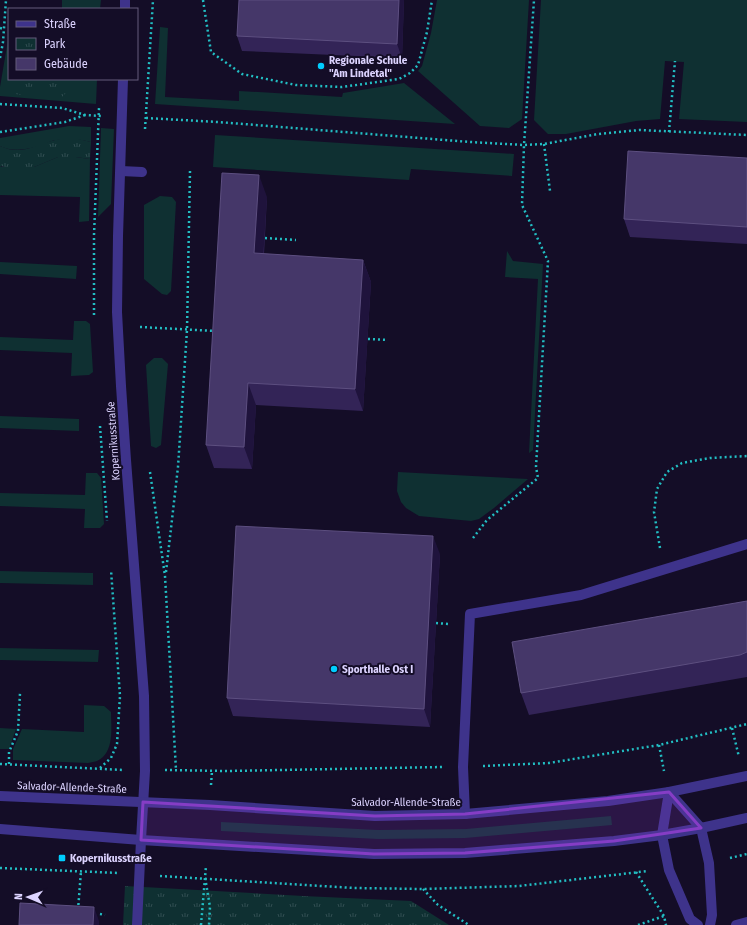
<svg xmlns="http://www.w3.org/2000/svg" width="747" height="925" font-family="'Fira Sans Condensed',sans-serif">
<style>
.grass{fill:#0f3032}
.park{fill:url(#park-tufts)}
.lines{fill:none;stroke-linecap:round;stroke-linejoin:round}
.path{stroke:#22bec3;stroke-width:2.5;stroke-dasharray:2 3;stroke-linecap:butt}
.lane{stroke:#3e338b;stroke-width:10}
.street{stroke:#3e338b;stroke-width:10}
.wall{fill:#332457}
.shaded-wall{fill:#1f133c}
.building{fill:#453769;stroke:#5d4f80}
.marked{fill:#853dc5;fill-opacity:0.2;stroke:#853dc5;stroke-width:3;stroke-linejoin:round}
.poi-dot{fill:#00cdfe;stroke:#140d27;stroke-width:1.5}
.labels{text-anchor:middle;stroke-width:4;stroke-linejoin:round;paint-order:stroke}
.poi-label{font-size:11px;font-weight:bold;fill:#dcd3ff;stroke:#140d27;text-anchor:start}
.street-label{font-size:11px;fill:#dcd3ff;stroke:#140d27}
</style>
<defs>
<pattern id="park-tufts" width="24" height="20" patternUnits="userSpaceOnUse"><rect width="24" height="20" fill="#0f3032"/><path d="M3 7l-1-3M5 7V3M7 7l1-3M15 17l-1-3M17 17v-4M19 17l1-3" fill="none" stroke="#314d51"/></pattern>
</defs>
<rect width="100%" height="100%" fill="#140d27"/>
<g class="grass">
<path d="M62,0H101L100,9H62Z"/>
<path d="M437,0H529L522,119L509,128L480,126L418,71L422,66L431,33Z"/>
<path d="M541,0H747V122L679,119L684,62L665,61L660,119L636,121L566,134H548L534,120Z"/>
<path d="M160,27L168,28L165,97L239,101V91L342,97L343,93L404,83L455,124L155,104Z"/>
<path d="M9,34V79H97L96,104L0,96V87Z"/>
<path d="M69,126L91,127V142C79,139 68,138 57,140C53,140 49,142 45,144C30,149 15,153 0,146V138Z"/>
<path d="M101,128L114,129L111,204L98,217Z"/>
<path d="M215,135L514,154L512,176L411,169L409,180L213,167Z"/>
<path d="M58,157H76L90,159L89,221L79,222L80,197L0,195V166L2,167H34Z"/>
<path d="M160,196L172,197L176,202L171,291L167,295L162,294L144,279V205Z"/>
<path d="M507,251L513,261L543,264L533,450L529,453L538,279L505,277Z"/>
<path d="M0,262L77,266L76,279L0,274Z"/>
<path d="M74,321H86L90,324L93,372L89,375L71,376L72,353L0,350V337L73,340Z"/>
<path d="M154,358H162L168,364L161,445L156,448L151,446L146,365Z"/>
<path d="M0,416L79,419V431L0,428Z"/>
<path d="M398,472L528,479L494,508L479,519L471,521L419,516L406,508L401,502L397,491Z"/>
<path d="M86,473H97L101,478L104,524L100,528H84L85,509L0,506V493L85,495Z"/>
<path d="M0,571L93,573V585L0,583Z"/>
<path d="M0,648L99,650L98,662L0,660Z"/>
<path d="M84,705L104,706L111,712C111,727 115,753 97,761C95,762 91,762 88,763L13,760V749L22,729L84,732Z"/>
<path d="M0,728L16,729L9,749H0Z"/>
<path d="M611,816L612,825L465,838L378,839L221,831V822L378,830L466,829Z"/>
</g>
<g class="park">
<path d="M10,79H32C34,85 31,90 26,94C15,97 7,91 10,79Z"/>
<path d="M46,79H64C70,88 67,96 57,99C45,98 40,90 46,79Z"/>
<path d="M78,139L91,142L90,159L76,157H58L34,167L16,169L0,166V146C22,156 35,145 55,140C62,138 71,139 78,139Z"/>
<path d="M125,886L303,896L411,901L449,925H123Z"/>
</g>
<g class="lines">
<g class="path">
<path d="M203,0L211,52L242,74L296,85L342,87L399,79L410,73L418,65L427,32L432,0"/>
<path d="M0,28L4,29"/>
<path d="M0,58L3,42L6,0"/>
<path d="M0,104L62,108L85,115L101,116"/>
<path d="M146,118L218,122L470,142L524,145L544,144L598,134L640,130L747,135"/>
<path d="M145,129L153,0"/>
<path d="M0,132L65,122L85,115"/>
<path d="M669,132L675,61"/>
<path d="M544,144L550,191"/>
<path d="M265,238L296,240"/>
<path d="M94,315V235L99,108"/>
<path d="M140,327L216,331"/>
<path d="M368,339L388,340"/>
<path d="M100,426L107,521"/>
<path d="M150,472L165,576L176,770"/>
<path d="M473,538L487,520L538,478L536,467L548,261L522,205L524,145L534,0"/>
<path d="M660,548L654,512L657,489L667,472L682,463L710,458L747,456"/>
<path d="M166,572L178,467L187,330L190,171"/>
<path d="M436,623L449,624"/>
<path d="M732,728L739,757"/>
<path d="M659,745L664,771"/>
<path d="M0,764L124,770"/>
<path d="M9,764V752L18,731L20,693"/>
<path d="M483,766L549,763L659,745L747,724"/>
<path d="M100,768L111,758L117,744L120,696L111,570"/>
<path d="M165,770L227,771L442,767"/>
<path d="M211,785L212,771"/>
<path d="M730,858L747,854"/>
<path d="M0,868L119,873"/>
<path d="M636,872L664,916L666,925"/>
<path d="M160,876L354,888L423,889L519,886L648,871"/>
<path d="M206,883L210,907L209,925"/>
<path d="M423,889L438,905L469,925"/>
<path d="M78,910L81,871"/>
<path d="M100,914L105,915"/>
<path d="M201,925L206,866"/>
<path d="M638,925L664,916"/>
</g>
<g class="lane">
<path d="M121,171L142,172"/>
<path d="M465,814L463,767L470,614L581,595L747,544"/>
<path d="M137,925L141,840"/>
<path d="M736,925L747,922"/>
</g>
<g class="street">
<path d="M125,9V0"/>
<path d="M123,79L118,236L117,312L121,386L126,460L144,696L145,771L141,840"/>
<path d="M669,792L701,828L709,863L712,915L710,925"/>
<path d="M669,792L662,835L669,870L690,919L698,925"/>
<path d="M0,796L210,805L375,816L465,814L608,801L669,792L747,776"/>
<path d="M0,829L141,840L374,854L465,853L614,841L662,835L701,828L747,818"/>
</g>
</g>
<g class="wall">
<path d="M404,0L402,58L242,51L237,36Z"/>
<path d="M747,158V244L630,237L624,219Z"/>
<path d="M267,197L264,254L363,260L371,282L363,411L256,405L252,469L214,468L206,445Z"/>
<path d="M440,554L430,727L233,716L227,698Z"/>
<path d="M747,601V677L529,715L521,693Z"/>
</g>
<g class="shaded-wall">
<path d="M399,0H404L402,58L397,44Z"/>
<path d="M259,175L267,197L262,275L254,253Z"/>
<path d="M363,260L371,282L363,411L355,389Z"/>
<path d="M248,383L256,405L252,469L244,447Z"/>
<path d="M433,536L440,554L430,727L424,709Z"/>
<path d="M94,907L99,921V925H93Z"/>
</g>
<g class="building">
<path d="M239,0H399L397,44L237,36Z"/>
<path d="M628,151L747,158V227L624,219Z"/>
<path d="M222,173L259,175L254,253L363,260L355,389L248,383L244,447L206,445Z"/>
<path d="M236,526L433,536L424,709L227,698Z"/>
<path d="M747,601V652L740,655L521,693L512,642Z"/>
<path d="M20,903L94,907L93,925H19Z"/>
</g>
<path class="marked" d="M669,792L701,828L614,841L465,853L374,854L141,840L143,802L375,816L465,814Z"/>
<g class="poi-dot">
<circle cx="321" cy="66" r="4"/>
<circle cx="334" cy="669" r="4"/>
<rect x="58" y="854" width="8" height="8" rx="2"/>
</g>
<g class="labels">
<g class="poi-label">
<text x="329" y="64">Regionale Schule<tspan x="329" dy="13">"Am Lindetal"</tspan></text>
<text x="342" y="673">Sporthalle Ost I</text>
<text x="70" y="862">Kopernikusstraße</text>
</g>
<g class="street-label">
<text transform="translate(113 441) rotate(-94)" y="4">Kopernikusstraße</text>
<text transform="translate(72 787) rotate(2)" y="4">Salvador-Allende-Straße</text>
<text x="406" y="806">Salvador-Allende-Straße</text>
</g>
</g>
<rect x="8" y="8" width="130" height="72" fill="#140d27" stroke="#645c7d"/>
<rect x="16" y="21" width="20" height="6" fill="#3e338b" stroke="#645c7d"/>
<text x="44" y="28" font-size="12" fill="#dcd3ff">Straße</text>
<rect x="16" y="38" width="20" height="12" fill="url(#park-tufts)" stroke="#645c7d"/>
<text x="44" y="48" font-size="12" fill="#dcd3ff">Park</text>
<rect x="16" y="58" width="20" height="12" fill="#453769" stroke="#645c7d"/>
<text x="44" y="68" font-size="12" fill="#dcd3ff">Gebäude</text>
<g transform="translate(28 897) rotate(272)" stroke="#140d27" stroke-width="3" paint-order="stroke">
<path d="M0-3L7 15L0 10L-7 15Z" fill="#dcd3ff"/>
<text y="-6" font-size="11" font-weight="bold" text-anchor="middle" fill="#dcd3ff">N</text>
</g>
</svg>
